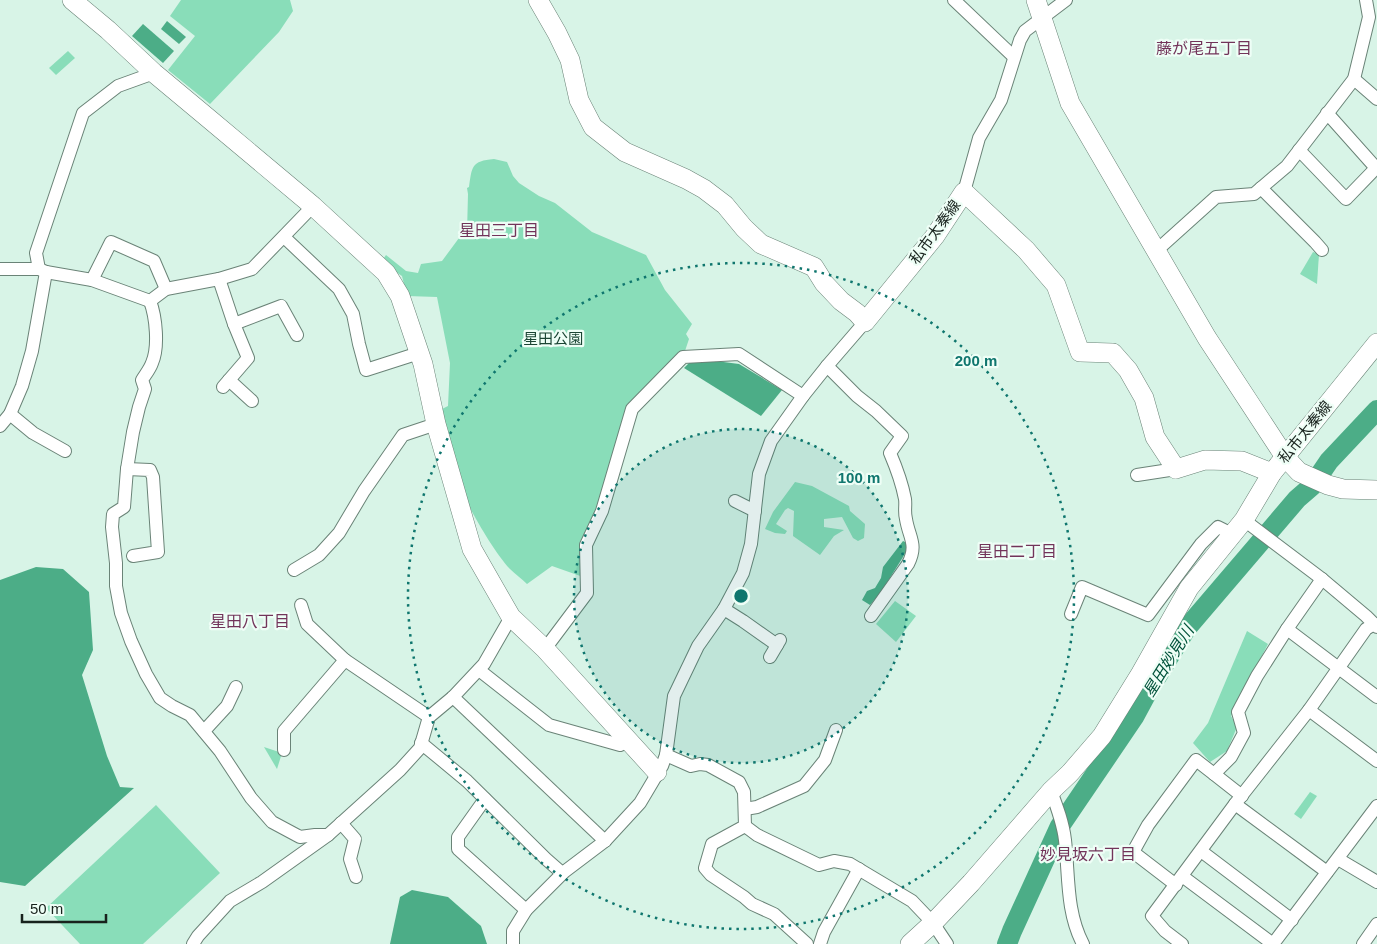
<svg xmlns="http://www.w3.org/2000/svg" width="1377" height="944" font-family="Arial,'Noto Sans JP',sans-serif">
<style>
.green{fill:#89ddb9}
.water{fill:#4cad87}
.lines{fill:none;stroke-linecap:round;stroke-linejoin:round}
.river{stroke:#4cad87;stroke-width:20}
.street-casing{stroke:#6a8377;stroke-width:14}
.secondary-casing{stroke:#6a8377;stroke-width:20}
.street{stroke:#fff;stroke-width:12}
.secondary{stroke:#fff;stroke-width:19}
.ring{fill:none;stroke:#0f766e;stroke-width:2.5;stroke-dasharray:2.5 5}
.labels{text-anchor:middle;stroke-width:4.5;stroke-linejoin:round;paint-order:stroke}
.street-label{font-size:15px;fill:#18221d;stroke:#eefef6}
.park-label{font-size:15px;fill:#1b4534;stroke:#eefef6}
.neighbourhood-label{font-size:16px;fill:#72345a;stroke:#eefef6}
.water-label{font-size:16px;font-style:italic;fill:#00523a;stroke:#eefef6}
.centre{fill:#0f766e;stroke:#eefef6;stroke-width:2.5}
.ring-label{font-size:15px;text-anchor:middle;font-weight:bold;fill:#0f766e;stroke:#eefef6;stroke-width:4.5;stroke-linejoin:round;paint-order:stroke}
</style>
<rect width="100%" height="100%" fill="#d8f4e7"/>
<g class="green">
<path d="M181,0H290L293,11L279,32L210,104L168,70L195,36L170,16Z"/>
<path d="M68,51L75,58L56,75L49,68Z"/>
<path d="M494,159L507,162L513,176L519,183L539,196L555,203L592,232L646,255L665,290L692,324L686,334L689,339L683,357L632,409L586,545V578L552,566L527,584C522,579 515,574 510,569C496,554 479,525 469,506L440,410L448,406L450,363L437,297L407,296L402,276L381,262L386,255L406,271L418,273L421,264L442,261L459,238L467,232L468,194L467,188L469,187C472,167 471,161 494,159Z"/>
<path d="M1313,252L1319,254L1317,284L1300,274Z"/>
<path d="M795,482L812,486L849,506L850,511L865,524L864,538L858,541L853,538L842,517L824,519V527L844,530L834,536L820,555L793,536L794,511L788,508L785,510L776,524L787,531L785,534L775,533L765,529L773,512Z"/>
<path d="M895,601L916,616L896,642L876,624Z"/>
<path d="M1247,631L1268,644L1231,716L1237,727L1227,751L1210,762L1193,743L1208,723Z"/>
<path d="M264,747L282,753L277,769Z"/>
<path d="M1310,792L1317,796L1301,819L1294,814Z"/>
<path d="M156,805L220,873L143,944H80L46,908Z"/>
</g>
<g class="water">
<path d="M167,21L186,37L179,44L161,29Z"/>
<path d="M143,24L174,51L163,63L132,36Z"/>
<path d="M708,360L739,364L782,390L761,416L684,368L689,363Z"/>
<path d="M903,541L909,544L908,549L881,592L870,605L862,600L867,591L875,588L881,578L883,567Z"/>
<path d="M36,567L63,569L89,592L93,650L82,675L107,756L120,787L134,788L25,886L0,882V580Z"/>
<path d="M412,890L448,897L481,926L487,944H390L400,897Z"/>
</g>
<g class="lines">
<path class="river" d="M1007,944L1012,931L1060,826L1134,717L1148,691L1186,629L1297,499L1312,486L1329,461L1377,410"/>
<defs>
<g id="street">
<path d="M954,0L1014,57"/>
<path d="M1354,79L1377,99"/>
<path d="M1327,113L1376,168"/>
<path d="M1299,150L1346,199L1377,167"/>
<path d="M1261,188L1315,242L1322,250"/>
<path d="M964,192L979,138L1001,100L1020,40L1025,31L1066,0"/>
<path d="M284,237L339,289L353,314L359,344L366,370L419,353"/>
<path d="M1156,251L1216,197L1254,194L1287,166L1354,79L1369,17L1366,0"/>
<path d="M0,269H39L46,272L92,280L150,301L166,289L219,279L252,269L313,206"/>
<path d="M39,269L36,253L83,113L118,86L154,73"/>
<path d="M219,279L234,324L248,358L223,387"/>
<path d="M92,280L111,242L154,261L166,289"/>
<path d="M150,301C156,317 159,347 152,363C150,369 145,375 142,380L145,389L139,407L133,432L127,469L124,507L113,514L112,527L116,563V586L121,613L131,641L146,674L160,698L172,706L190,715L220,751L251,798L272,822L300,837L315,835H328"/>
<path d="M234,324L281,306L297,335"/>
<path d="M827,366L857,396L876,411L902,436L890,453C896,467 902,483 905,499C906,505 904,512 906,519C909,538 918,544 908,564L871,616"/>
<path d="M229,380L252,401"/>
<path d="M10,414L33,433L65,451"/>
<path d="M0,426L10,414L22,386L32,351L46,272"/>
<path d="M127,469L150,470L153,477L158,552L133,556"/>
<path d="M1137,475L1176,469"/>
<path d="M735,501L755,511"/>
<path d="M1244,520L1322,579L1366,616L1377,627"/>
<path d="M294,570L319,555L339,533L364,491L403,435L436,424"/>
<path d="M301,605L307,624L345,660L429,717"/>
<path d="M724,609L743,621L777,645"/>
<path d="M1071,614L1082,587L1148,615L1201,544L1218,527L1232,534"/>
<path d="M1287,629L1377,697"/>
<path d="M545,649L587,593L586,545L602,511L632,409L683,357L739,354L803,396"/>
<path d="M770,657L780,640"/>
<path d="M479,670L549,725L620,745L629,741"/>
<path d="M453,697L605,841"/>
<path d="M1309,710L1377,761"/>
<path d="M204,731L227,706L236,687"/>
<path d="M421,743L467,781L546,859L562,873"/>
<path d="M284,750V731L345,660"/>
<path d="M666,755L691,766L700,764L708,765L739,782L744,792L745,826L712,844L705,868L711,875L744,897L752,904L774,914L807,944"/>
<path d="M1051,791C1057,807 1063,823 1065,840C1069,875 1066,912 1083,944"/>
<path d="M1242,796L1214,774L1231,757L1244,733L1238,712L1257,676L1287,629L1322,579"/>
<path d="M485,799L458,837V849L526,910"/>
<path d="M1235,804L1327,872"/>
<path d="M745,809L757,807L804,786L825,760L836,730"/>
<path d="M341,823L355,839L350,859L356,877"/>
<path d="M745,826L757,835L819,865L834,861L850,864L912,901L933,923L947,944"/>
<path d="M1201,851L1292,920"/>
<path d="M1338,859L1377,882"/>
<path d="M1182,876L1273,944"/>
<path d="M1176,885L1133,852L1148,825L1196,760L1214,774"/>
<path d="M193,944L198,936L230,901L262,882L328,835L400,770L420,748L429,717L453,697L484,664L511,617"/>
<path d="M513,944V931L526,910L564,872L605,841L640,803L662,766L666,755L674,696L698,646L724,609L743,573L751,544L759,474L771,441L803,396L827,366L865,322"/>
<path d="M820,944L824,932L859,869"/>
<path d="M1182,944L1165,931L1152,916L1235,804L1309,710L1366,629L1374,624"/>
<path d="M1273,944L1377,806"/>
<path d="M1363,944L1377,924"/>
</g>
<g id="secondary">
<path d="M72,0L108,30L154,73L208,118L313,206L386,273L400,296L423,364L436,424L472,549L511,617L545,649L657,772"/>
<path d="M538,0L557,33L570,60L579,100L593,127L625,152L686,179L704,189L725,205L744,228L761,244L814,267L824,283L841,301L857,313L865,322L935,236L964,192L1026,250L1056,285L1080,352L1113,353L1128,370L1144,398L1155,437L1176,469L1205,460L1242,461L1272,473"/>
<path d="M1036,0L1070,103L1207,338L1285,457L1299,472L1328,485L1343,489L1377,490"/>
<path d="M910,944L933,923L971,883L1051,791L1070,773L1102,736L1141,673L1189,588L1244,520L1272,473L1377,343"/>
</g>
</defs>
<use href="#street" class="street-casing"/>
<use href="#secondary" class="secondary-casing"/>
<use href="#street" class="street"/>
<use href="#secondary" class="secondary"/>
</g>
<circle cx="741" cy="596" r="167" fill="#0f766e" fill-opacity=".12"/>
<g class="ring">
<circle cx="741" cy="596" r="167"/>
<circle cx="741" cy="596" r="333"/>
</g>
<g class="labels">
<g class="street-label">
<text transform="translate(935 232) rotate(-54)" y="5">私市太秦線</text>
<text transform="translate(1305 432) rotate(-51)" y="5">私市太秦線</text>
</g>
<g class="park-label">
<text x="553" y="344">星田公園</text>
</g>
<g class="neighbourhood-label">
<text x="1204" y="54">藤が尾五丁目</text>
<text x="499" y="236">星田三丁目</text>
<text x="1017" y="557">星田二丁目</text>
<text x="250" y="627">星田八丁目</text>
<text x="1088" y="860">妙見坂六丁目</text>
</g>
<g class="water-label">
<text transform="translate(1168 661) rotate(-58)" y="6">星田妙見川</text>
</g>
</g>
<circle cx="741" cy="596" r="8" class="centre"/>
<g class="ring-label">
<text x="976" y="366">200 m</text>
<text x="859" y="483">100 m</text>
</g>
<path d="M22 914v8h84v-8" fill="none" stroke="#18221d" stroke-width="2.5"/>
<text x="30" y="914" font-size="15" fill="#18221d" stroke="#eefef6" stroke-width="4" paint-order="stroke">50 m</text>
</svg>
